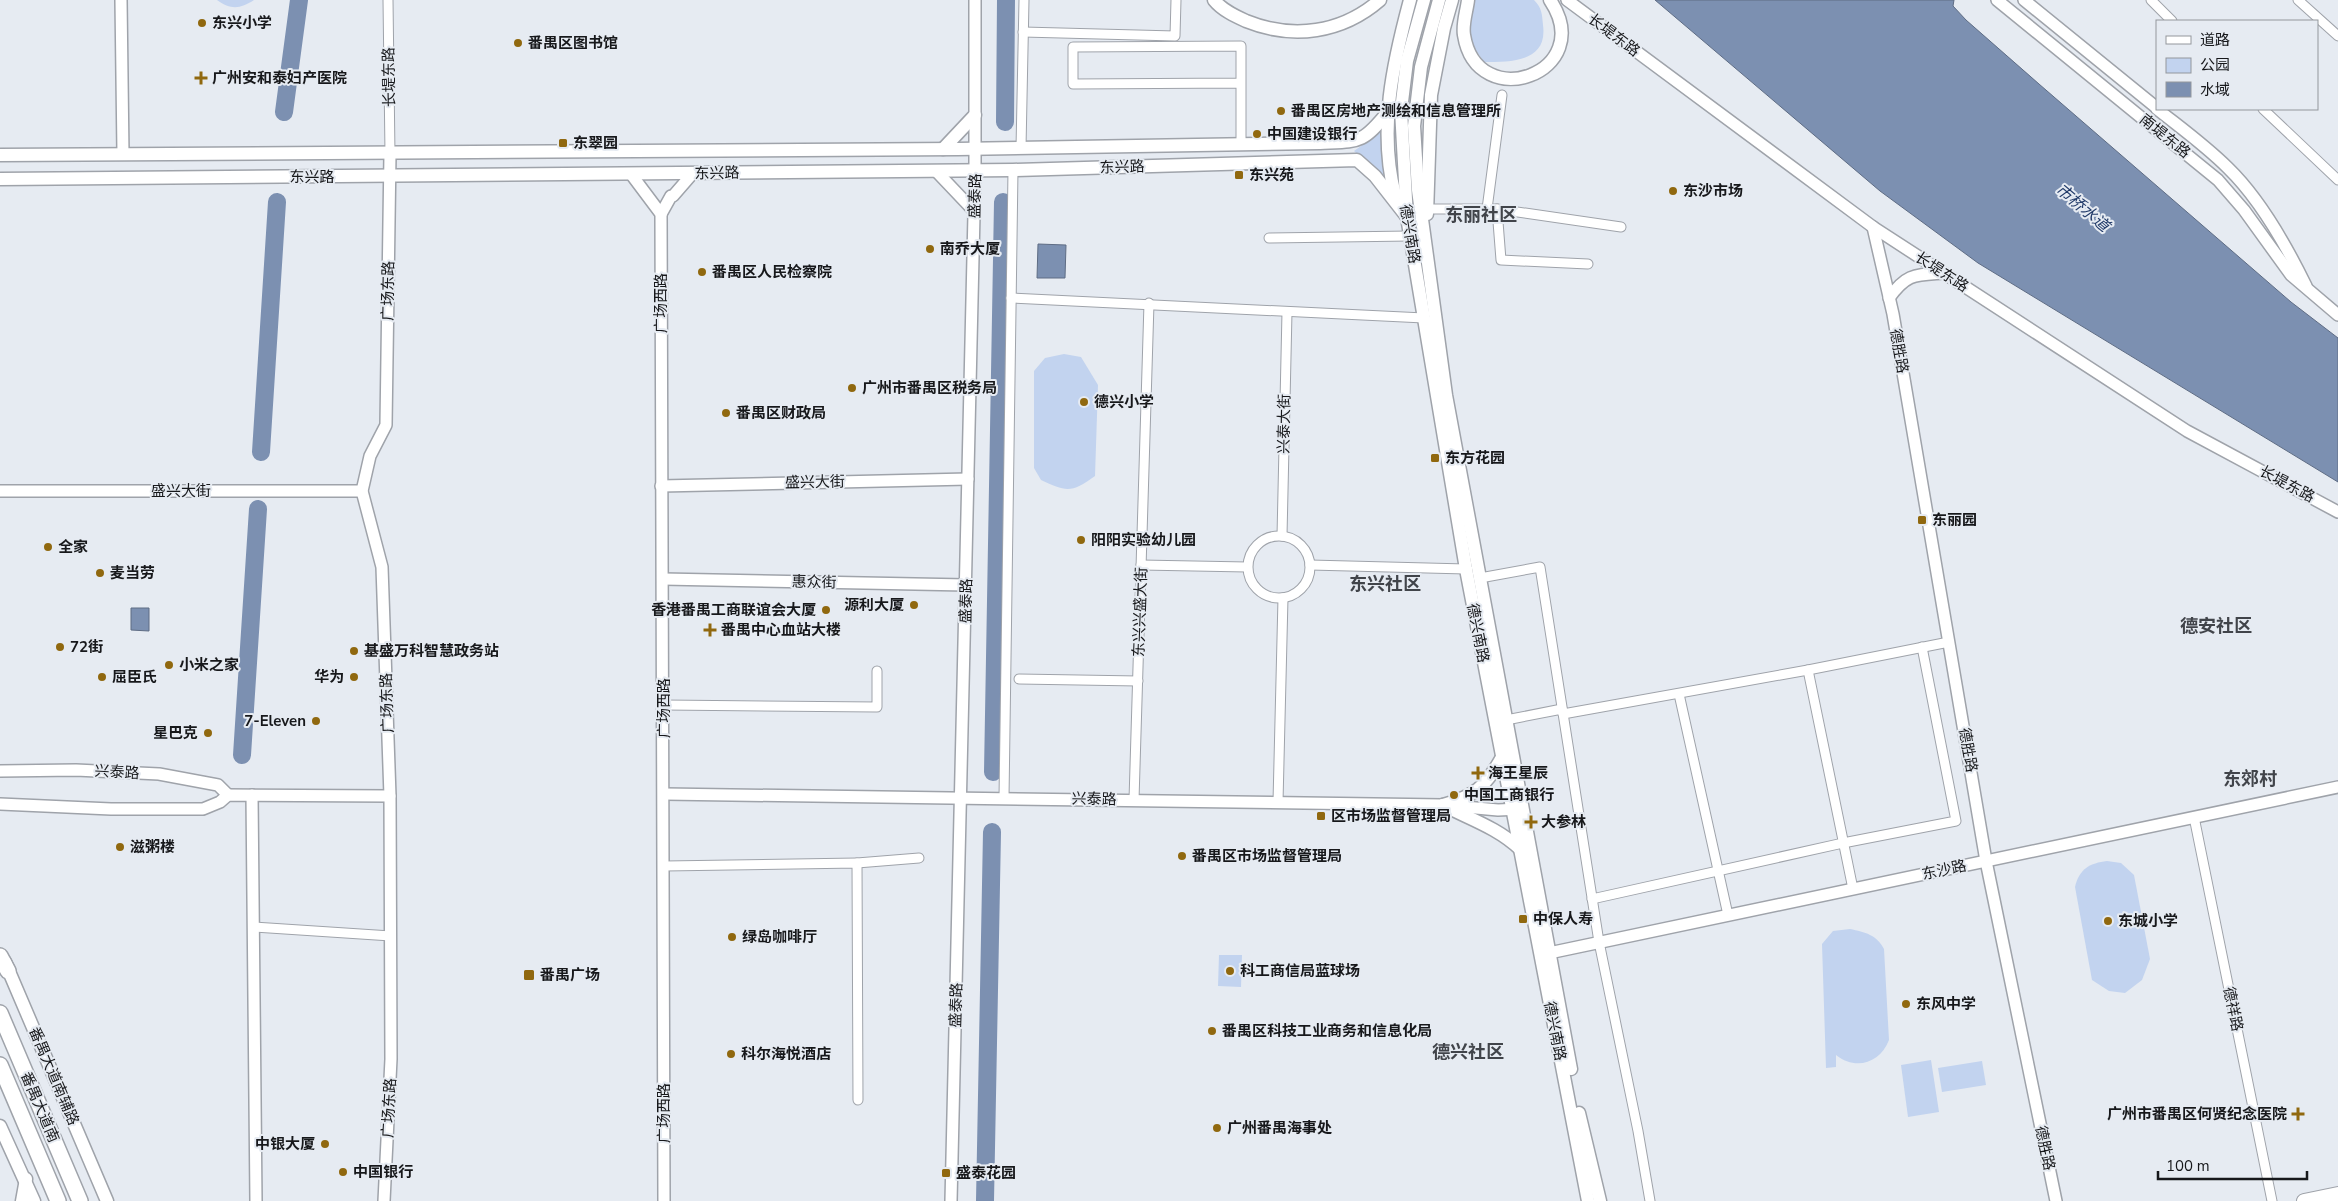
<svg xmlns="http://www.w3.org/2000/svg" width="2338" height="1201" font-family="'Nunito Sans','Noto Sans SC',sans-serif">
<style>
.green{fill:#c2d3ef}
.water{fill:#7c90b1;stroke:#5e6c84}
.lines{fill:none;stroke-linecap:round;stroke-linejoin:round}
.river{stroke:#7c90b1;stroke-width:18}
.minor-casing{stroke:#9fa3aa;stroke-width:11}
.tertiary-casing{stroke:#9fa3aa;stroke-width:14}
.secondary-casing{stroke:#9fa3aa;stroke-width:15}
.primary-casing{stroke:#9fa3aa;stroke-width:16}
.trunk-casing{stroke:#9fa3aa;stroke-width:18}
.minor{stroke:#fff;stroke-width:9}
.tertiary{stroke:#fff;stroke-width:11}
.secondary{stroke:#fff;stroke-width:12}
.primary{stroke:#fff;stroke-width:14}
.trunk{stroke:#fff;stroke-width:15}
.poi-dot{fill:#90680f;stroke:#e6ebf2;stroke-width:2}
.labels{text-anchor:middle;stroke-width:4;stroke-linejoin:round;paint-order:stroke}
.poi-label{font-size:15px;font-weight:bold;fill:#17181b;stroke:#e6ebf2;text-anchor:start}
.street-label{font-size:15px;fill:#17181b;stroke:#e6ebf2}
.water-label{font-size:16px;font-style:italic;fill:#233c6a;stroke:#e6ebf2}
.quarter-label{font-size:18px;font-weight:bold;fill:#41444a;stroke:#e6ebf2}
</style>
<rect width="100%" height="100%" fill="#e6ebf2"/>
<g class="green">
<path d="M217,0H254C240,9 231,10 217,0Z"/>
<path d="M1473,0H1534C1542,8 1542,14 1543,25C1548,62 1511,62 1484,62L1470,42L1469,24Z"/>
<path d="M1385,129L1388,183L1354,151Z"/>
<path d="M1064,354L1081,357L1098,385L1095,476C1072,493 1066,492 1041,480L1034,468V371L1045,358Z"/>
<path d="M2107,861L2121,863L2134,875L2150,959L2142,980L2125,993L2109,991L2092,980L2075,887C2079,869 2090,863 2107,861Z"/>
<path d="M1850,929C1865,932 1877,935 1884,949L1889,1040C1880,1063 1856,1071 1836,1055V1067L1826,1068L1822,944L1833,931Z"/>
<path d="M1219,955H1242L1241,987L1218,986Z"/>
<path d="M1931,1060L1939,1112L1908,1117L1901,1065Z"/>
<path d="M1982,1061L1986,1085L1942,1092L1938,1068Z"/>
</g>
<g class="water">
<path d="M1655,0H1954L1953,6L1966,20L2039,84L2291,302L2338,338V482L1978,263L1880,191Z"/>
<path d="M1038,244L1066,245L1065,278H1037Z"/>
<path d="M131,608H149V631L131,630Z"/>
</g>
<g class="lines">
<g class="river">
<path d="M284,112L299,0"/>
<path d="M1005,122L1006,0"/>
<path d="M261,452L277,202"/>
<path d="M242,755L258,509"/>
<path d="M993,772L1003,202"/>
<path d="M985,1201L992,832"/>
</g>
<defs>
<g id="minor">
<path d="M388,0L390,154"/>
<path d="M2151,0L2172,21"/>
<path d="M2298,0L2338,36"/>
<path d="M1023,32L1175,36L1176,0"/>
<path d="M1241,83L1073,84V47L1241,46C1241,79 1241,112 1241,144"/>
<path d="M2263,109L2338,180"/>
<path d="M1021,148L1024,0"/>
<path d="M1427,209H1497L1621,227"/>
<path d="M1487,209L1502,95"/>
<path d="M1497,209L1501,260L1588,264"/>
<path d="M1269,238L1410,236"/>
<path d="M1011,298L1424,318"/>
<circle cx="1279" cy="567" r="31"/>
<path d="M1282,536L1287,312"/>
<path d="M1141,565L1247,567"/>
<path d="M1310,565L1466,569"/>
<path d="M1480,578L1540,567L1599,942L1638,1131L1650,1201"/>
<path d="M1808,670L1853,889"/>
<path d="M1019,679L1138,681"/>
<path d="M1679,694L1728,915"/>
<path d="M664,705L877,707V671"/>
<path d="M1563,714L1808,670L1949,642"/>
<path d="M1506,720L1562,709"/>
<path d="M1004,798L1013,170"/>
<path d="M1134,800L1149,303"/>
<path d="M1278,802L1283,598"/>
<path d="M2194,817L2272,1201"/>
<path d="M857,863L919,858"/>
<path d="M665,866L857,863L858,1100"/>
<path d="M1592,899L1843,843L1956,821L1922,647"/>
<path d="M253,927L391,936"/>
</g>
<g id="tertiary">
<path d="M121,0L123,154"/>
<path d="M1567,0L1873,227L2187,431L2338,512"/>
<path d="M1997,0L2218,180L2244,210L2291,275L2338,315"/>
<path d="M2024,0L2157,108"/>
<path d="M2157,109C2181,128 2206,146 2228,168C2261,200 2286,245 2306,286"/>
<path d="M936,171L974,211"/>
<path d="M631,174L661,214L664,1201"/>
<path d="M661,214L671,196H673L693,173"/>
<path d="M1873,227L1893,314L1986,861L2056,1201"/>
<path d="M1889,298C1907,273 1915,275 1944,273"/>
<path d="M661,486L968,479"/>
<path d="M0,491H362"/>
<path d="M663,579L966,585"/>
<path d="M0,771L76,770L159,774L218,785L228,795"/>
<path d="M665,794L1443,805L1498,810L1520,809"/>
<path d="M252,795L256,1201"/>
<path d="M0,804L111,809H203L220,802L228,795L390,796"/>
<path d="M1549,953L2338,787"/>
<path d="M384,1201L391,1059L390,796L382,567L362,491L370,456L386,425L390,154"/>
<path d="M951,1201L975,171V0"/>
</g>
<g id="secondary">
<path d="M1214,0C1222,10 1235,16 1246,21C1293,40 1342,33 1380,0"/>
<path d="M1424,0L1407,61L1401,110L1407,217L1466,569L1588,1201"/>
<path d="M1439,0L1421,67L1414,126L1418,190L1446,395L1571,1069"/>
<path d="M1468,0C1467,10 1462,24 1464,35C1477,116 1599,73 1550,0"/>
<path d="M943,149L975,115"/>
<path d="M0,155L958,149L1320,143C1360,141 1362,144 1388,112"/>
<path d="M0,179L1013,170L1357,160L1375,176L1407,217"/>
<path d="M1395,195C1378,130 1393,63 1410,0"/>
<path d="M1427,214L1431,95L1444,28L1452,0"/>
<path d="M1443,805C1470,819 1498,828 1520,849"/>
<path d="M1443,805C1475,796 1485,787 1501,759"/>
<path d="M5,962L107,1201"/>
<path d="M1579,1113L1600,1201"/>
<path d="M0,1126L34,1201"/>
<path d="M22,1201L26,1179"/>
</g>
<path id="primary" d="M2304,1201L2338,1194"/>
<g id="trunk">
<path d="M0,956L8,971"/>
<path d="M0,1013L80,1201"/>
<path d="M0,1065L58,1201"/>
</g>
</defs>
<use href="#minor" class="minor-casing"/>
<use href="#tertiary" class="tertiary-casing"/>
<use href="#secondary" class="secondary-casing"/>
<use href="#primary" class="primary-casing"/>
<use href="#trunk" class="trunk-casing"/>
<use href="#minor" class="minor"/>
<use href="#tertiary" class="tertiary"/>
<use href="#secondary" class="secondary"/>
<use href="#primary" class="primary"/>
<use href="#trunk" class="trunk"/>
</g>
<g class="poi-dot">
<circle cx="202" cy="23" r="5"/>
<circle cx="518" cy="43" r="5"/>
<path d="M198.5 70.5h5v5h5v5h-5v5h-5v-5h-5v-5h5z"/>
<circle cx="1281" cy="111" r="5"/>
<circle cx="1257" cy="134" r="5"/>
<rect x="558" y="138" width="10" height="10" rx="2.5"/>
<rect x="1234" y="170" width="10" height="10" rx="2.5"/>
<circle cx="1673" cy="191" r="5"/>
<circle cx="930" cy="249" r="5"/>
<circle cx="702" cy="272" r="5"/>
<circle cx="852" cy="388" r="5"/>
<circle cx="1084" cy="402" r="5"/>
<circle cx="726" cy="413" r="5"/>
<rect x="1430" y="453" width="10" height="10" rx="2.5"/>
<rect x="1917" y="515" width="10" height="10" rx="2.5"/>
<circle cx="1081" cy="540" r="5"/>
<circle cx="48" cy="547" r="5"/>
<circle cx="100" cy="573" r="5"/>
<circle cx="914" cy="605" r="5"/>
<circle cx="826" cy="610" r="5"/>
<path d="M707.5 622.5h5v5h5v5h-5v5h-5v-5h-5v-5h5z"/>
<circle cx="60" cy="647" r="5"/>
<circle cx="354" cy="651" r="5"/>
<circle cx="169" cy="665" r="5"/>
<circle cx="102" cy="677" r="5"/>
<circle cx="354" cy="677" r="5"/>
<circle cx="316" cy="721" r="5"/>
<circle cx="208" cy="733" r="5"/>
<path d="M1475.5 765.5h5v5h5v5h-5v5h-5v-5h-5v-5h5z"/>
<circle cx="1454" cy="795" r="5"/>
<rect x="1316" y="811" width="10" height="10" rx="2.5"/>
<path d="M1528.5 814.5h5v5h5v5h-5v5h-5v-5h-5v-5h5z"/>
<circle cx="120" cy="847" r="5"/>
<circle cx="1182" cy="856" r="5"/>
<rect x="1518" y="914" width="10" height="10" rx="2.5"/>
<circle cx="2108" cy="921" r="5"/>
<circle cx="732" cy="937" r="5"/>
<circle cx="1230" cy="971" r="5"/>
<rect x="523" y="969" width="12" height="12" rx="2.5"/>
<circle cx="1906" cy="1004" r="5"/>
<circle cx="1212" cy="1031" r="5"/>
<circle cx="731" cy="1054" r="5"/>
<path d="M2295.5 1106.5h5v5h5v5h-5v5h-5v-5h-5v-5h5z"/>
<circle cx="1217" cy="1128" r="5"/>
<circle cx="325" cy="1144" r="5"/>
<circle cx="343" cy="1172" r="5"/>
<rect x="941" y="1168" width="10" height="10" rx="2.5"/>
</g>
<g class="labels">
<g class="poi-label">
<text x="212" y="28">东兴小学</text>
<text x="528" y="48">番禺区图书馆</text>
<text x="212" y="83">广州安和泰妇产医院</text>
<text x="1291" y="116">番禺区房地产测绘和信息管理所</text>
<text x="1267" y="139">中国建设银行</text>
<text x="573" y="148">东翠园</text>
<text x="1249" y="180">东兴苑</text>
<text x="1683" y="196">东沙市场</text>
<text x="940" y="254">南乔大厦</text>
<text x="712" y="277">番禺区人民检察院</text>
<text x="862" y="393">广州市番禺区税务局</text>
<text x="1094" y="407">德兴小学</text>
<text x="736" y="418">番禺区财政局</text>
<text x="1445" y="463">东方花园</text>
<text x="1932" y="525">东丽园</text>
<text x="1091" y="545">阳阳实验幼儿园</text>
<text x="58" y="552">全家</text>
<text x="110" y="578">麦当劳</text>
<text x="904" y="610" text-anchor="end">源利大厦</text>
<text x="816" y="615" text-anchor="end">香港番禺工商联谊会大厦</text>
<text x="721" y="635">番禺中心血站大楼</text>
<text x="70" y="652">72街</text>
<text x="364" y="656">基盛万科智慧政务站</text>
<text x="179" y="670">小米之家</text>
<text x="112" y="682">屈臣氏</text>
<text x="344" y="682" text-anchor="end">华为</text>
<text x="306" y="726" text-anchor="end">7-Eleven</text>
<text x="198" y="738" text-anchor="end">星巴克</text>
<text x="1488" y="778">海王星辰</text>
<text x="1464" y="800">中国工商银行</text>
<text x="1331" y="821">区市场监督管理局</text>
<text x="1541" y="827">大参林</text>
<text x="130" y="852">滋粥楼</text>
<text x="1192" y="861">番禺区市场监督管理局</text>
<text x="1533" y="924">中保人寿</text>
<text x="2118" y="926">东城小学</text>
<text x="742" y="942">绿岛咖啡厅</text>
<text x="1240" y="976">科工商信局蓝球场</text>
<text x="540" y="980">番禺广场</text>
<text x="1916" y="1009">东风中学</text>
<text x="1222" y="1036">番禺区科技工业商务和信息化局</text>
<text x="741" y="1059">科尔海悦酒店</text>
<text x="2287" y="1119" text-anchor="end">广州市番禺区何贤纪念医院</text>
<text x="1227" y="1133">广州番禺海事处</text>
<text x="315" y="1149" text-anchor="end">中银大厦</text>
<text x="353" y="1177">中国银行</text>
<text x="956" y="1178">盛泰花园</text>
</g>
<g class="street-label">
<text transform="translate(1614 35) rotate(37)" y="5">长堤东路</text>
<text transform="translate(389 77) rotate(-91)" y="5">长堤东路</text>
<text transform="translate(2165 136) rotate(39)" y="5">南堤东路</text>
<text transform="translate(1122 167) rotate(-2)" y="5">东兴路</text>
<text transform="translate(717 173) rotate(-1)" y="5">东兴路</text>
<text x="312" y="182">东兴路</text>
<text transform="translate(975 196) rotate(-89)" y="5">盛泰路</text>
<text transform="translate(1410 234) rotate(81)" y="5">德兴南路</text>
<text transform="translate(1942 272) rotate(33)" y="5">长堤东路</text>
<text transform="translate(388 291) rotate(-89)" y="5">广场东路</text>
<text transform="translate(661 303) rotate(-90)" y="5">广场西路</text>
<text transform="translate(1899 351) rotate(80)" y="5">德胜路</text>
<text transform="translate(1284 424) rotate(-89)" y="5">兴泰大街</text>
<text transform="translate(815 482) rotate(-1)" y="5">盛兴大街</text>
<text transform="translate(2287 484) rotate(28)" y="5">长堤东路</text>
<text x="181" y="496">盛兴大街</text>
<text transform="translate(814 582) rotate(1)" y="5">惠众街</text>
<text transform="translate(966 601) rotate(-89)" y="5">盛泰路</text>
<text transform="translate(1140 612) rotate(-88)" y="5">东兴兴盛大街</text>
<text transform="translate(1478 633) rotate(79)" y="5">德兴南路</text>
<text transform="translate(387 703) rotate(-92)" y="5">广场东路</text>
<text transform="translate(664 708) rotate(-90)" y="5">广场西路</text>
<text transform="translate(1968 750) rotate(80)" y="5">德胜路</text>
<text transform="translate(117 772) rotate(3)" y="5">兴泰路</text>
<text transform="translate(1094 799) rotate(1)" y="5">兴泰路</text>
<text transform="translate(1944 870) rotate(-12)" y="5">东沙路</text>
<text transform="translate(956 1005) rotate(-88)" y="5">盛泰路</text>
<text transform="translate(2233 1009) rotate(78)" y="5">德祥路</text>
<text transform="translate(1555 1031) rotate(79)" y="5">德兴南路</text>
<text transform="translate(54 1076) rotate(67)" y="5">番禺大道南辅路</text>
<text transform="translate(40 1107) rotate(67)" y="5">番禺大道南</text>
<text transform="translate(389 1108) rotate(-87)" y="5">广场东路</text>
<text transform="translate(664 1113) rotate(-90)" y="5">广场西路</text>
<text transform="translate(2045 1148) rotate(78)" y="5">德胜路</text>
</g>
<g class="water-label">
<text transform="translate(2083 207) rotate(40)" y="6">市桥水道</text>
</g>
<g class="quarter-label">
<text x="1481" y="221">东丽社区</text>
<text x="1385" y="590">东兴社区</text>
<text x="2216" y="632">德安社区</text>
<text x="2250" y="785">东郊村</text>
<text x="1468" y="1058">德兴社区</text>
</g>
</g>
<rect x="2156" y="20" width="162" height="90" fill="#e6ebf2" stroke="#93979c"/>
<rect x="2166" y="36" width="25" height="8" fill="#ffffff" stroke="#93979c"/>
<text x="2200" y="45" font-size="15" fill="#17181b">道路</text>
<rect x="2166" y="58" width="25" height="15" fill="#c2d3ef" stroke="#93979c"/>
<text x="2200" y="70" font-size="15" fill="#17181b">公园</text>
<rect x="2166" y="82" width="25" height="15" fill="#7c90b1" stroke="#93979c"/>
<text x="2200" y="95" font-size="15" fill="#17181b">水域</text>
<path d="M2158 1171v8h149v-8" fill="none" stroke="#17181b" stroke-width="2.5"/>
<text x="2166" y="1171" font-size="15" fill="#17181b" stroke="#e6ebf2" stroke-width="4" paint-order="stroke">100 m</text>
</svg>
